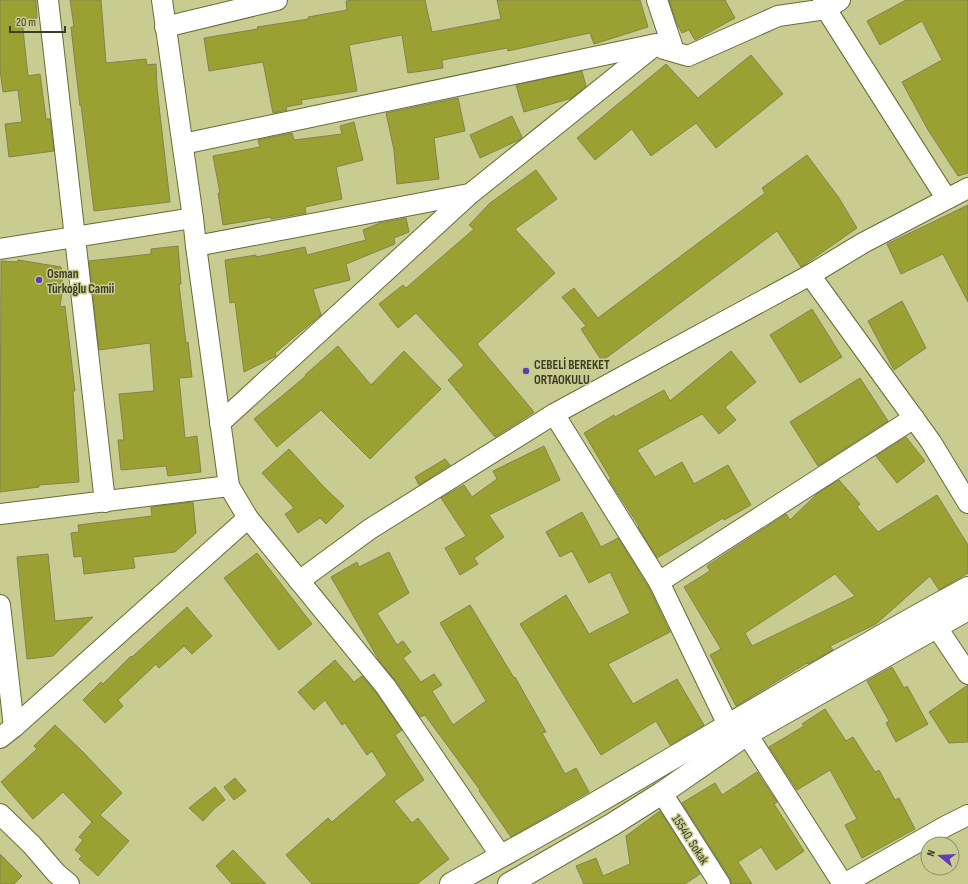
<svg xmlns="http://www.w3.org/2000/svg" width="968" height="884" font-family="'Sofia Sans Condensed',sans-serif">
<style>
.building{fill:#9ba033;stroke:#81854c;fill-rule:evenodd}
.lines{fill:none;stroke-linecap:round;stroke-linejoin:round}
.minor-casing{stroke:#696c34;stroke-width:22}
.secondary-casing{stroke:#696c34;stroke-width:24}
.minor{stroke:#fff;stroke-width:20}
.secondary{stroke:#fff;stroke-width:22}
.poi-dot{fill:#613cb4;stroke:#c8cc91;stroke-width:1.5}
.labels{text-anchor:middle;stroke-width:3;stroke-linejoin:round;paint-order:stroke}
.poi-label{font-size:13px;font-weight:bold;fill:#3a3c24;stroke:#c8cc91;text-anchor:start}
.street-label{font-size:13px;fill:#3a3c24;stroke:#c8cc91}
</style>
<rect width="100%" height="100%" fill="#c8cc91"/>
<g class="building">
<path d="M0,0H36L37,18L22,20L28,76L40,74L46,119H50L54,151L9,157L5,124L22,122L18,90L3,92L0,70Z"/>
<path d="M70,0H101L106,63L146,59L147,65L156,64L157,88L170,202L94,211L81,105L80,106L75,63L71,27H74Z"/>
<path d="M353,0H425L432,32L501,19L497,0H640L648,27L594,44L590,33L508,51L507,48L442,60L443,68L408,73L402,35L349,45L357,91L301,100L302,104L286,107L287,110L273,113L263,62L209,71L204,38L258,29L257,27L309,19L308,17L347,10L346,1Z"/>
<path d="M669,0H725L735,18L695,40L689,30L682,33L677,24Z"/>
<path d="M906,0H968V173L958,176L928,130L902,82L942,60L922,21L880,45L867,21Z"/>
<path d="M751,55L783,94L716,148L696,123L651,156L632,129L595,160L577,138L666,64L698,98Z"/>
<path d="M582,71L586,86L572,98L524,112L516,85Z"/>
<path d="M458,98L465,131L434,138L439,179L397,184L394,150L386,113Z"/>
<path d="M512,116L522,137L519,140L480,158L470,135Z"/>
<path d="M354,122L363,160L336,167L342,199L305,207L306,213L271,219V217L223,225L218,193H220L213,156L260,147L258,140L292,133L294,140L342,134L340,126Z"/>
<path d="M807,155L839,198L857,228L801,267L777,231L602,361L581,329L586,326L562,297L574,288L598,318L765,193L762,188Z"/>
<path d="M536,170L557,199L515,229L555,273L477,344L534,412L528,416L495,437L448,380L464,365L416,313L398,328L379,304L403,285L406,288L474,229L469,225L490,203Z"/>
<path d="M968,205V302L943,254L901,274L887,244Z"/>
<path d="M406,218L409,232L394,238L395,244L346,264L350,280L313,289L321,315L275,353L276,356L244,372L235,302L230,303L225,260L256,255V257L305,247L307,255L366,240L363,230L380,223Z"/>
<path d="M178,246L181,284H179L186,343L188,342L192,377L179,378L185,438L197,436L201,472L168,476L166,466L121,470L118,440H124L119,394L154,391L150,343L99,350L89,261L151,254V249Z"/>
<path d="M18,260L61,267L63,285L60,307L65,306L75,391H73L79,482L39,485V487L0,492L1,261L17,262Z"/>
<path d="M902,301L926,348L894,370L868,321Z"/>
<path d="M812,309L842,357L800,383L770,335Z"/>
<path d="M338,346L371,385L404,351L441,389L370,459L321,410L277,447L254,419L306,376L305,375Z"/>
<path d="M731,351L756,382L725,407L736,420L719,434L702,414L637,450L655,477L682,462L694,484L728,465L751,505L724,520L723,518L657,558L638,527L639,526L609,480L611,479L584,433L614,415L615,417L664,390L670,401Z"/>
<path d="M860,378L888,421L818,466L790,422Z"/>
<path d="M906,437L925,461L897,483L876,456Z"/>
<path d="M544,446L560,480L489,515L504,537L474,558L478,564L460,575L445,548L466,536L441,498L464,485L472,497L497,479L493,471Z"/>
<path d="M289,449L324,487L344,506L326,524L320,518L298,533L285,514L294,508L262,473Z"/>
<path d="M445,459L450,465L419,485L415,477Z"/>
<path d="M839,480L860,504L857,507L878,532L937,495L968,545V573L939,590L930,576L876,624L830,646L833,650L808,664L807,663L736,706L710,655L721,649L684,587L710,571L707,566L786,514L790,520L818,493ZM835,574L855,596L752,646L745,633Z"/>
<path d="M193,502L196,533L175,552L133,557L135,568L84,574L82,556L74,557L71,533L79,532L78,525L152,516L151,507Z"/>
<path d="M582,512L601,547L618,538L649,588L670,632L608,664L633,704L677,679L704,725L670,745L656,721L601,755L520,624L566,595L589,634L630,613L610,572L589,583L572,551L560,557L546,532Z"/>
<path d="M389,552L409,593L377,613L397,645L403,641L411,652L403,658L421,682L434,674L442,685L432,691L453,725L486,701L440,623L470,605L514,678L515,677L546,732L542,733L565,774L576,768L589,792L511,837L479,791L480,790L425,715L420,717L396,681L380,662L331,577L357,562L359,567Z"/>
<path d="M257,553L312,624L279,650L224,578Z"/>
<path d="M48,554L55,621L93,617L53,656L27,659L17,557Z"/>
<path d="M187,607L212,636L192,654L184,646L159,668L156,664L118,700L123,706L105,723L83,700L101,682L103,684L131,656L132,657Z"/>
<path d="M335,660L354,682L362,676L377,694L402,730L395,735L424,780L394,801L412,823L418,818L449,859L417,884H312L286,855L328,818L332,822L387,775L372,751L367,755L345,723L342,725L325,700L314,710L298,692Z"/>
<path d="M892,667L904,688L907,686L928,724L896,742L886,723L889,721L867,681Z"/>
<path d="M968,685V742L949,743L929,712Z"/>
<path d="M825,709L846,741L853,737L875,772L879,770L895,800L899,798L915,829L862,858L845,825L857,819L830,770L797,790L769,747L804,726L802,724Z"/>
<path d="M55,725L83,752L122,793L100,815L129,841L98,876L79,859L82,856L75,850L83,840L79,837L93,821L92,822L63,792L33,819L1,782L37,749L34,746Z"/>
<path d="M757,772L777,802L774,804L804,851L776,870L761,847L738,862L752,884H731L730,878L682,803L715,783L722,795Z"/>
<path d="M235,778L246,791L234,800L224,787Z"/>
<path d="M215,787L225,800L214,809L203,821L189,808Z"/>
<path d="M660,811L700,874L685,884H584L576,866L596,858L603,876L630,864L626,836Z"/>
<path d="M233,850L266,884H232L216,866Z"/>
<path d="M0,854L22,876L14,884H0Z"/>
</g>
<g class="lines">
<defs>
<g id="minor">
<path d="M48,0L105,502"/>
<path d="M162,0L193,218L196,246L229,486L248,518L386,687L501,856"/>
<path d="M657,0L674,51"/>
<path d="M823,0L826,9L946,198"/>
<path d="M165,27L277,0"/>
<path d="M183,144L656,44L664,49L688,56L778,16L826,9L840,0"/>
<path d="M196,246L469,194"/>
<path d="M0,249L193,218"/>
<path d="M810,275L931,442L968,503"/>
<path d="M554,414L659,582L728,725"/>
<path d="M220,423L470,194L653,47"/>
<path d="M0,514L229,486"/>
<path d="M299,581L370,529L554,414L810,275L863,243L968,188"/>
<path d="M659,582L914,418"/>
<path d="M0,605L14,727"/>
<path d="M936,626L968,674"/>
<path d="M747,734L843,884"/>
<path d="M0,738L14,727L248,518"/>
<path d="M662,793L720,884"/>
<path d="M0,814L32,845L56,873L69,884"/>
<path d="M844,884L946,826L968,815"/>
</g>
<g id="secondary">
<path d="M451,884C499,857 548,831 596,803C720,731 842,656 968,588"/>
<path d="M509,884L613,824L662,793L747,734L968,609"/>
</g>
</defs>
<use href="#minor" class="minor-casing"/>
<use href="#secondary" class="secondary-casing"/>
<use href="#minor" class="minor"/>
<use href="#secondary" class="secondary"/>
</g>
<g class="poi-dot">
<circle cx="39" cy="280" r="4"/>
<circle cx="526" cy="371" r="4"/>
</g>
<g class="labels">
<g class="poi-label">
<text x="47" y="278">Osman<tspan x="47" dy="15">Türkoğlu Camii</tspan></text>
<text x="534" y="369">CEBELİ BEREKET<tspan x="534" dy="15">ORTAOKULU</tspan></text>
</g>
<g class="street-label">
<text transform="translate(691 839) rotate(57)" y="5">15540. Sokak</text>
</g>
</g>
<g transform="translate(940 856) rotate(288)"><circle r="19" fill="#c8cc91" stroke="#8f9265"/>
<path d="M0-3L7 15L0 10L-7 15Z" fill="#613cb4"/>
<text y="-6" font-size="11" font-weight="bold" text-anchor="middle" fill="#3a3c24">N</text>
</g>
<path d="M10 26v6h55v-6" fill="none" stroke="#3a3c24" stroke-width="2"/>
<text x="16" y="26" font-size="12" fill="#3a3c24" stroke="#c8cc91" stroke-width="3" paint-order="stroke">20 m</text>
</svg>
